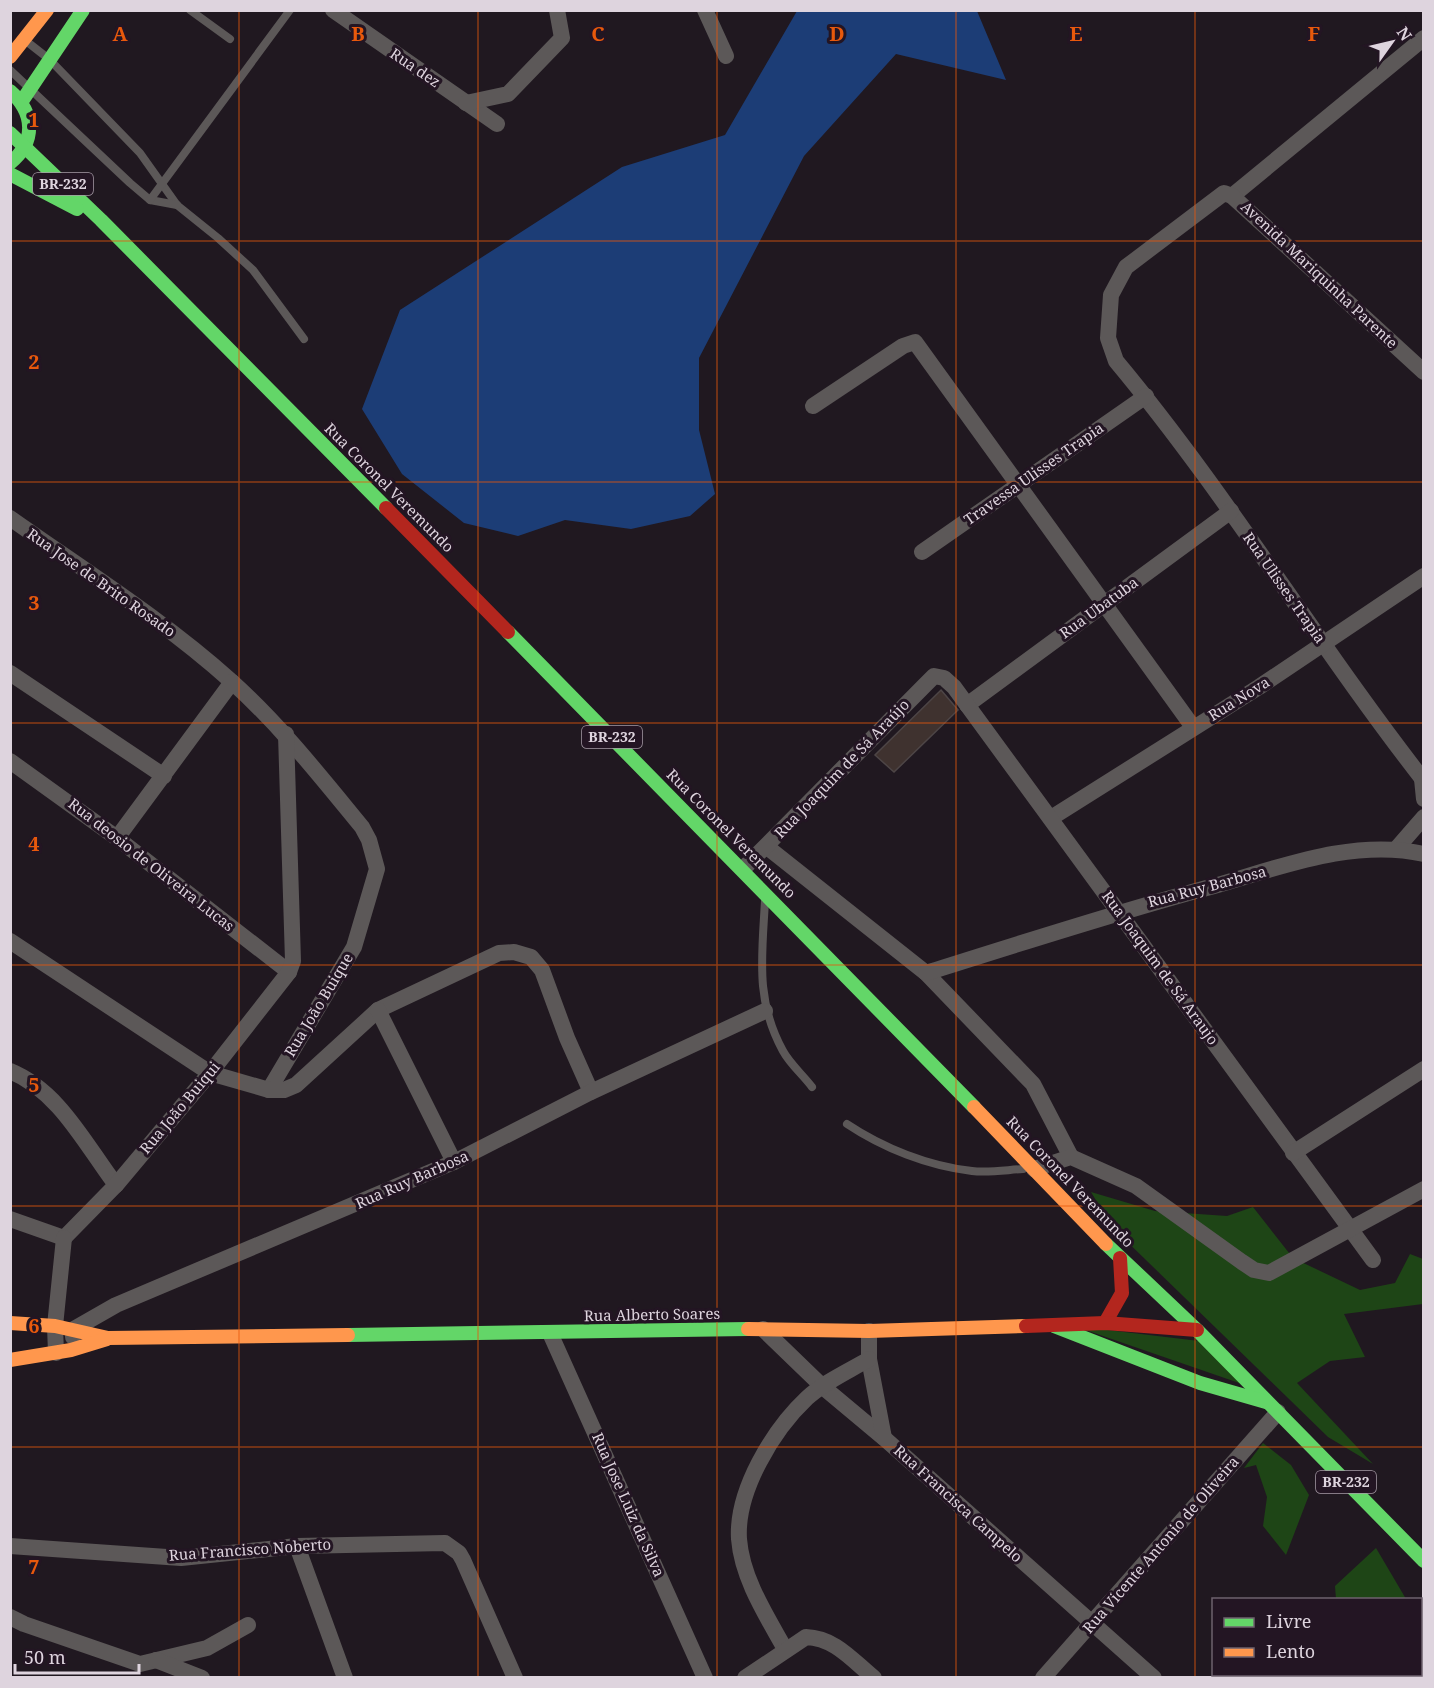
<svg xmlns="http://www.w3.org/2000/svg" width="1434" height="1688" font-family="'Noto Serif',serif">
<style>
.green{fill:#1e4516}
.water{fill:#1c3d76}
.building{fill:#3f322f;stroke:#4d4546;stroke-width:1.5}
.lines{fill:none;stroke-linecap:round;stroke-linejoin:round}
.lane{stroke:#5c5858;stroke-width:8}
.street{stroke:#5c5858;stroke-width:16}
.fast{stroke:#63d668;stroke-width:14}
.slow{stroke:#ff974d;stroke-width:14}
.jam{stroke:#b3261e;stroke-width:14}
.grid{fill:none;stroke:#e8590c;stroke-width:1.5;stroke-opacity:0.55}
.labels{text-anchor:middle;stroke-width:6;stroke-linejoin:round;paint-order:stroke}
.shield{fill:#231523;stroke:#a69ba6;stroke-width:1.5}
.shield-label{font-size:14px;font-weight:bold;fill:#ded4de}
.street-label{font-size:15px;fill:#ded4de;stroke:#231523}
.grid-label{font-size:20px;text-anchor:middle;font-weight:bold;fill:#e8590c;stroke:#231523;stroke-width:6;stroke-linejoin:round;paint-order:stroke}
</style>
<rect width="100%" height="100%" fill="#201820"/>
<g class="green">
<path d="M1091,1192L1155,1211L1227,1216L1253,1207L1293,1258L1360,1290L1395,1283L1410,1254L1423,1259V1304L1344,1314L1365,1357L1330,1361L1297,1383L1373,1464L1328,1437L1112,1227Z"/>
<path d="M1074,1326L1199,1341L1242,1384Z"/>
<path d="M1263,1443L1291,1465L1309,1495L1286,1555L1263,1526L1267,1497L1256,1465L1244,1468Z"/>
<path d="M1376,1548L1406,1599H1336L1335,1586Z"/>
<path d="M1421,1624L1423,1629V1677L1333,1678L1331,1675L1420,1674Z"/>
</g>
<path class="water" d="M797,11H977L1006,80L896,54L804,156L699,358V430L715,494L690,516L631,529L565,520L518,536L464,523L402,474L362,409L400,310L622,167L725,135Z"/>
<path class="building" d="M941,690L958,710L894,772L875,755Z"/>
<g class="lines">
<g class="lane">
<path d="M190,10L230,39"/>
<path d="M26,41L49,59L140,153L177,205L218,238L253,270L304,339"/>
<path d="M10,70L130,183L150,200L177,205"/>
<path d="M150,200L290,10"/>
<path d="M765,901C762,956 755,1000 783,1051C790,1064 803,1075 812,1087"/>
<path d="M847,1124C883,1148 928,1166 972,1171C988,1173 1006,1170 1023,1169"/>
</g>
<g class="street">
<path d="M333,10L497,124"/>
<path d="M705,10L726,56"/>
<path d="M466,103L508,94L562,38L557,10"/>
<path d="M1232,196L1424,38"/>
<path d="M1424,372L1232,196L1224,193L1126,267L1111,295L1108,338L1116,361C1227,494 1317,644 1424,781"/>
<path d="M813,406L903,346L915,342L1193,727"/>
<path d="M10,518C85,571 163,620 231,681C280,725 320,776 362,827L369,840L377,869L354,947L269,1090"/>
<path d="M922,552L1146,396"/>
<path d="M10,673L164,776"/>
<path d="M967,705L1231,511"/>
<path d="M10,761L117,838L289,972"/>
<path d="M1422,779L1424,799"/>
<path d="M1051,818L1259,687L1424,576"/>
<path d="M117,838L232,682"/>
<path d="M767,847L926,973L1033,1084L1071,1157"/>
<path d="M1397,848L1424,817"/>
<path d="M743,869L925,685L934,676L944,678L954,687L1373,1260"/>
<path d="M10,941L210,1073L269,1090H284L296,1085L378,1010L499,953L514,952L531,957L542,970L567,1038L591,1092"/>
<path d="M926,973C1022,943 1117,912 1214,886C1281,867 1354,838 1424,854"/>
<path d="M378,1010L454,1162"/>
<path d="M10,1071C59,1091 85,1144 116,1185"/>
<path d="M1293,1153L1424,1069"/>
<path d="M1034,1169L1071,1157L1136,1186L1242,1262L1254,1270L1269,1273L1424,1189"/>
<path d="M10,1219L64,1238"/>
<path d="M64,1238L116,1185L210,1073L289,972L293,961L286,734"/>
<path d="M763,1329L823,1387L884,1438L1154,1678"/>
<path d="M869,1331V1359L884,1438"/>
<path d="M550,1333L705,1678"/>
<path d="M73,1337L74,1329L116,1305L454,1162L591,1092L765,1011"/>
<path d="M56,1353L55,1326L64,1238"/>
<path d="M10,1546L181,1558L297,1546L445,1543L459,1553L463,1560L515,1678"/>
<path d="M297,1546L345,1678"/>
<path d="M10,1617L24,1624L140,1664L207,1648L248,1625"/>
<path d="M785,1649C766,1615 742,1578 739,1539C736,1491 773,1430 807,1398C824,1382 849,1371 869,1359"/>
<path d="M156,1660L202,1678"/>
<path d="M745,1678L806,1637C835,1638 852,1660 874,1678"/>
<path d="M1043,1678L1278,1412"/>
</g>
<g class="fast">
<path d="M10,91C35,113 36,142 10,163"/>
<path d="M22,101L83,10"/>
<path d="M10,133L101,220L386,508"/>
<path d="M10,174L77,209"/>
<path d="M508,632L974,1107"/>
<path d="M1106,1244L1197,1330L1424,1561"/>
<path d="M1054,1326L1200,1383L1266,1402"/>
<path d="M348,1335L748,1329"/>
</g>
<g class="slow">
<path d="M10,57L47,10"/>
<path d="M974,1107L1106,1244"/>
<path d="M10,1323L55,1326L108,1338L348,1335"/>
<path d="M748,1329L869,1331L1026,1326"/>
<path d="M10,1360L71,1350L107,1339"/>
</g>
<g class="jam">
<path d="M386,508L508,632"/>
<path d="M1105,1323L1122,1293L1120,1258"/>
<path d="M1026,1326L1105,1323L1197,1330"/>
</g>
</g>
<path class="grid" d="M239,10V1678M478,10V1678M717,10V1678M956,10V1678M1195,10V1678M10,241H1424M10,482H1424M10,723H1424M10,965H1424M10,1206H1424M10,1447H1424"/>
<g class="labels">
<g class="shield">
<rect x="33" y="173" width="60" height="22" rx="4.5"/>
<rect x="582" y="726" width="60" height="22" rx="4.5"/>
<rect x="1316" y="1471" width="60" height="22" rx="4.5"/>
</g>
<g class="shield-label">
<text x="63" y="189">BR-232</text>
<text x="612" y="742">BR-232</text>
<text x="1346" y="1487">BR-232</text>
</g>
<g class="street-label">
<text transform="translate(415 68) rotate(34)" y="5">Rua dez</text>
<text transform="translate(1319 275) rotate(43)" y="5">Avenida Mariquinha Parente</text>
<text transform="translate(1034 474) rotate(-35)" y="5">Travessa Ulisses Trapia</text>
<text transform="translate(389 488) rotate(45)" y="5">Rua Coronel Veremundo</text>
<text transform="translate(101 583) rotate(35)" y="5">Rua Jose de Brito Rosado</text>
<text transform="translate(1284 588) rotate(55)" y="5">Rua Ulisses Trapia</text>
<text transform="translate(1099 608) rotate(-36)" y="5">Rua Ubatuba</text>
<text transform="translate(1239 699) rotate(-32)" y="5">Rua Nova</text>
<text transform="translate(842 769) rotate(-46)" y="5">Rua Joaquim de Sá Araújo</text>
<text transform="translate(731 834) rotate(45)" y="5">Rua Coronel Veremundo</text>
<text transform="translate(151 865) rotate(38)" y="5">Rua deosio de Oliveira Lucas</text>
<text transform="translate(1207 887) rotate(-15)" y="5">Rua Ruy Barbosa</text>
<text transform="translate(1160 968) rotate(54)" y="5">Rua Joaquim de Sá Araujo</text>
<text transform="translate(319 1005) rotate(-59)" y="5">Rua João Buique</text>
<text transform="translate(180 1108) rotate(-50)" y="5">Rua João Buiqui</text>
<text transform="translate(412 1180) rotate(-24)" y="5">Rua Ruy Barbosa</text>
<text transform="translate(1070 1182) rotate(46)" y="5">Rua Coronel Veremundo</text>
<text transform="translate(652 1315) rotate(-1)" y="5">Rua Alberto Soares</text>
<text transform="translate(958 1504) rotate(42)" y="5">Rua Francisca Campelo</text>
<text transform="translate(628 1505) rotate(66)" y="5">Rua Jose Luiz da Silva</text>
<text transform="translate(1161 1545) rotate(-49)" y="5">Rua Vicente Antonio de Oliveira</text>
<text transform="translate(250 1550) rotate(-4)" y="5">Rua Francisco Noberto</text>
</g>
</g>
<g class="grid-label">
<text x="120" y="41">A</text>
<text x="358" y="41">B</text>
<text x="598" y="41">C</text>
<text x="837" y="41">D</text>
<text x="1076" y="41">E</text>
<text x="1314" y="41">F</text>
<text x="34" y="127">1</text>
<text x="34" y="369">2</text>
<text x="34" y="610">3</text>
<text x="34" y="851">4</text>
<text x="34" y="1092">5</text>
<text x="34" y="1333">6</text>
<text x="34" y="1574">7</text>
</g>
<rect width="1434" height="1688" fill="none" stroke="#ded4de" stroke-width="24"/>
<rect x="1212" y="1598" width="210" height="78" fill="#231523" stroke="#6e616e" stroke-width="1.5"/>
<rect x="1224" y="1618" width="30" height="9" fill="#63d668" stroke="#6e616e" stroke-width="1.5"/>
<text x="1266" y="1628" font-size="18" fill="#ded4de">Livre</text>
<rect x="1224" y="1648" width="30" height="9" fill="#ff974d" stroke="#6e616e" stroke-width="1.5"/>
<text x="1266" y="1658" font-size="18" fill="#ded4de">Lento</text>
<g transform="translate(1392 42) rotate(56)" stroke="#231523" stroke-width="4.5" paint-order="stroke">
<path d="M0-4.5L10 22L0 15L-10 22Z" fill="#ded4de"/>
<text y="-9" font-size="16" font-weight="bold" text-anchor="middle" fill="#ded4de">N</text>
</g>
<path d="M15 1664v9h124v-9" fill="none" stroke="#ded4de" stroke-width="3"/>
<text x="24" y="1664" font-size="18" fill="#ded4de" stroke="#231523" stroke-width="4.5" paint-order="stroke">50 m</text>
</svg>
